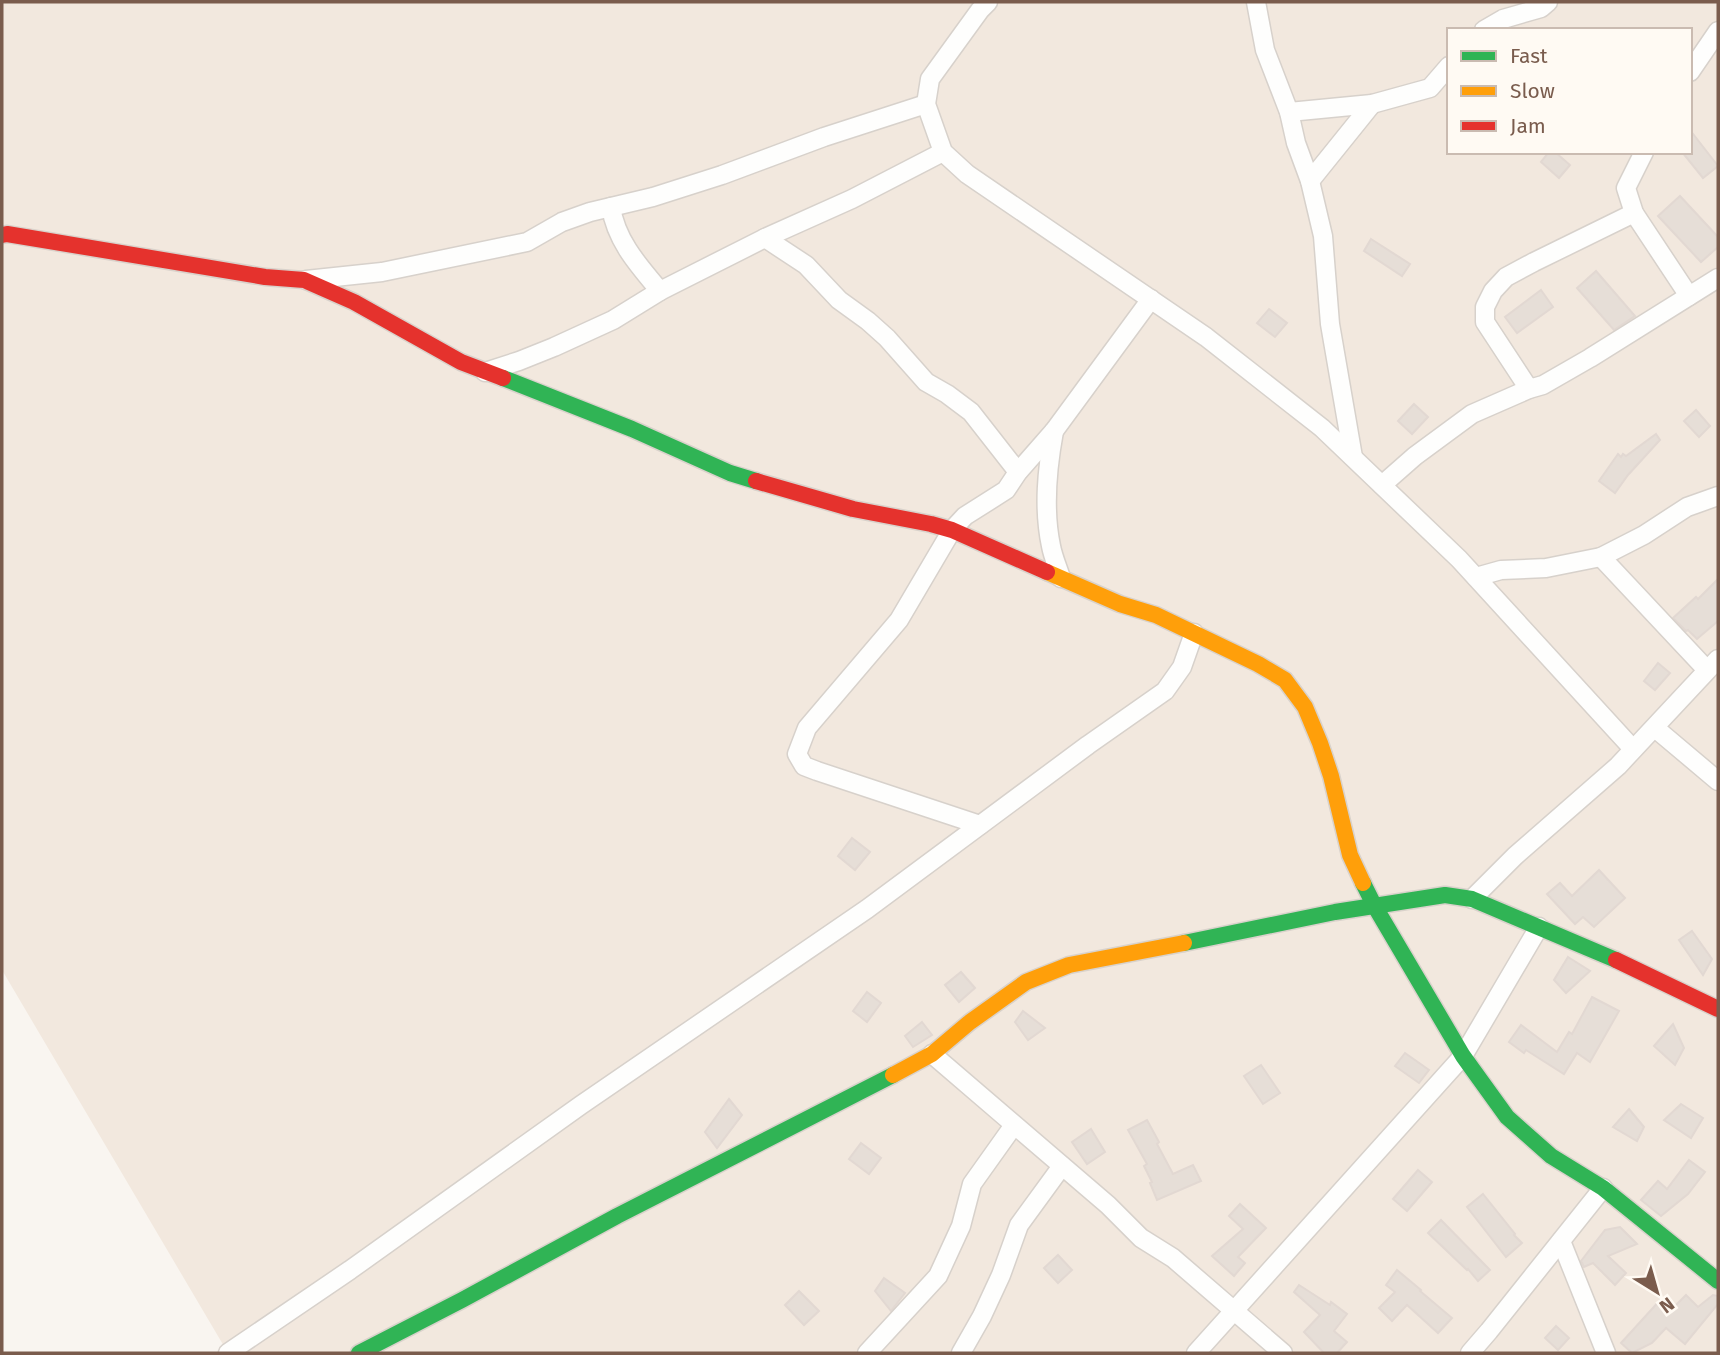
<svg xmlns="http://www.w3.org/2000/svg" width="1720" height="1355" font-family="'Fira Sans',sans-serif">
<style>
.residential{fill:#f2e8de;fill-rule:evenodd}
.building{fill:#e6ded7;stroke:#e2d8d2;stroke-width:2}
.lines{fill:none;stroke-linecap:round;stroke-linejoin:round}
.street-casing{stroke:#d7d1cb;stroke-width:21}
.fast-casing{stroke:#d9d2cb;stroke-width:19}
.slow-casing{stroke:#d9d2cb;stroke-width:19}
.jam-casing{stroke:#d9d2cb;stroke-width:19}
.street{stroke:#fefefd;stroke-width:18}
.fast{stroke:#30b455;stroke-width:16}
.slow{stroke:#ff9f0a;stroke-width:16}
.jam{stroke:#e5322d;stroke-width:16}
</style>
<rect width="100%" height="100%" fill="#f9f5f0"/>
<path class="residential" d="M2,2H1718V1353H228L2,970ZM1449,30H1690V152H1449Z"/>
<g class="building">
<path d="M1690,130L1718,166L1703,178L1682,152H1690Z"/>
<path d="M1549,152H1555L1570,165L1559,178L1541,162Z"/>
<path d="M1680,196L1718,237V247L1701,262L1658,216Z"/>
<path d="M1371,239L1410,264L1402,276L1364,251Z"/>
<path d="M1596,271L1635,316L1614,330L1577,288Z"/>
<path d="M1541,290L1553,307L1517,333L1505,317Z"/>
<path d="M1269,309L1287,323L1275,337L1257,323Z"/>
<path d="M1414,404L1428,417L1412,434L1398,421Z"/>
<path d="M1696,410L1710,426L1699,437L1684,421Z"/>
<path d="M1656,434L1660,440L1628,475L1615,493L1599,481L1618,454L1621,457L1623,454L1626,456Z"/>
<path d="M1718,579V621L1697,639L1688,630L1686,631L1673,618L1696,597L1698,599Z"/>
<path d="M1658,663L1670,673L1655,690L1644,681Z"/>
<path d="M852,838L870,852L855,870L838,856Z"/>
<path d="M1599,870L1625,898L1594,927L1583,917L1575,924L1547,894L1560,883L1572,896Z"/>
<path d="M1692,931L1712,959L1703,975L1679,940Z"/>
<path d="M1568,957L1590,971L1566,993L1554,980Z"/>
<path d="M961,972L975,988L959,1002L945,985Z"/>
<path d="M867,992L881,1003L867,1022L853,1011Z"/>
<path d="M1592,997L1619,1011L1590,1062L1577,1053L1564,1074L1526,1050L1524,1053L1509,1042L1521,1025L1557,1052L1569,1032L1572,1034Z"/>
<path d="M1023,1011L1045,1028L1028,1040L1015,1022Z"/>
<path d="M922,1022L932,1035L913,1047L905,1036Z"/>
<path d="M1673,1024L1684,1048L1675,1065L1654,1046Z"/>
<path d="M1405,1053L1429,1070L1419,1083L1395,1066Z"/>
<path d="M1261,1065L1280,1093L1263,1104L1244,1076Z"/>
<path d="M729,1099L742,1115L717,1148L705,1132Z"/>
<path d="M1681,1104L1703,1118L1691,1138L1664,1120Z"/>
<path d="M1629,1109L1644,1127L1637,1141L1613,1127Z"/>
<path d="M1147,1120L1159,1142L1157,1144L1173,1174L1193,1165L1201,1181L1157,1200L1150,1183L1152,1182L1144,1166L1147,1164L1128,1130Z"/>
<path d="M1091,1129L1105,1152L1087,1164L1072,1142Z"/>
<path d="M861,1143L881,1158L869,1174L849,1159Z"/>
<path d="M1689,1160L1705,1172L1688,1194L1661,1216L1641,1200L1658,1181L1667,1189Z"/>
<path d="M1418,1170L1432,1182L1407,1211L1393,1199Z"/>
<path d="M1483,1194L1515,1234L1514,1235L1522,1243L1506,1257L1467,1207Z"/>
<path d="M1240,1204L1266,1228L1238,1257L1245,1263L1234,1276L1212,1256L1243,1229L1229,1216Z"/>
<path d="M1441,1220L1490,1270L1478,1281L1468,1269L1467,1270L1428,1233Z"/>
<path d="M1620,1227L1637,1244L1608,1256L1626,1273L1615,1285L1593,1263L1584,1267L1581,1261L1605,1230Z"/>
<path d="M1058,1255L1072,1270L1058,1283L1044,1268Z"/>
<path d="M1397,1270L1421,1290L1420,1291L1452,1318L1438,1333L1407,1305L1392,1321L1379,1308L1395,1292L1386,1285Z"/>
<path d="M884,1278L905,1293L891,1311L875,1291Z"/>
<path d="M1299,1285L1330,1305L1331,1302L1347,1314L1334,1331L1347,1342L1337,1353H1324L1304,1332L1320,1315L1294,1292Z"/>
<path d="M799,1291L819,1311L804,1325L785,1305Z"/>
<path d="M1686,1295L1698,1307L1713,1295L1718,1296V1304L1685,1344L1666,1328L1652,1343L1632,1353L1621,1343L1662,1298L1673,1308Z"/>
<path d="M1556,1326L1569,1338L1558,1350L1545,1338Z"/>
</g>
<g class="lines">
<defs>
<g id="street">
<path d="M988,2L980,10L930,79L926,104L943,152L967,174L1206,337L1322,428L1459,559L1633,749"/>
<path d="M1256,2L1265,50L1289,112L1296,143L1310,181L1323,236L1330,324L1353,457"/>
<path d="M1484,30L1503,19L1541,8L1548,2"/>
<path d="M1690,72L1718,31"/>
<path d="M1289,112L1372,104L1430,88L1449,66"/>
<path d="M1644,152L1626,188L1634,213L1689,296"/>
<path d="M1310,181L1372,104"/>
<path d="M611,207C616,241 639,266 660,291"/>
<path d="M765,238L806,265L839,300L868,321L887,338L926,382L947,394L971,412L1018,472"/>
<path d="M306,280L382,272L527,242L562,222L590,212L653,197L722,175L824,137L926,104"/>
<path d="M485,372L519,361L554,347L613,320L660,291L765,238L852,199L943,152"/>
<path d="M1529,389L1485,322V307L1493,291L1506,277L1534,262L1634,213"/>
<path d="M1054,431C1047,469 1043,508 1051,546C1053,557 1058,568 1061,578"/>
<path d="M1382,485L1415,456L1472,414L1529,389L1543,385L1590,358L1718,278"/>
<path d="M1601,557L1707,670"/>
<path d="M1476,577L1501,570L1546,568L1601,557L1644,535L1687,507L1718,496"/>
<path d="M1655,728L1718,781"/>
<path d="M980,825L817,771L804,766L797,754L807,728L899,620L952,530L965,516L1006,490L1018,472L1054,431L1151,299"/>
<path d="M1472,899L1515,856L1618,766L1718,659"/>
<path d="M932,1054L1108,1205L1141,1238L1173,1258L1283,1353"/>
<path d="M1561,1241L1606,1353"/>
<path d="M228,1353L350,1270L581,1105L867,909L1088,745L1165,691L1182,667L1194,633"/>
<path d="M867,1353L938,1276L961,1226L972,1184L1014,1125"/>
<path d="M961,1353L982,1316L1001,1275L1019,1225L1062,1166"/>
<path d="M1196,1353L1463,1056L1539,927"/>
<path d="M1470,1353L1489,1331L1603,1188"/>
</g>
<g id="fast">
<path d="M503,378L632,429L730,473L756,481"/>
<path d="M1363,883L1374,905L1463,1056L1507,1117L1551,1156L1603,1188L1718,1281"/>
<path d="M1184,943L1335,912L1445,895L1472,899L1616,960"/>
<path d="M359,1353L462,1300L617,1216L893,1075"/>
</g>
<g id="slow">
<path d="M1047,572L1120,604L1156,615L1258,664L1285,680L1305,707L1320,743L1331,776L1350,855L1363,883"/>
<path d="M893,1075L932,1054L970,1022L1026,982L1069,965L1184,943"/>
</g>
<g id="jam">
<path d="M2,235L7,234L265,277L304,280L354,302L461,362L503,378"/>
<path d="M756,481L853,509L931,524L952,530L1047,572"/>
<path d="M1616,960L1718,1009"/>
</g>
</defs>
<use href="#street" class="street-casing"/>
<use href="#fast" class="fast-casing"/>
<use href="#slow" class="slow-casing"/>
<use href="#jam" class="jam-casing"/>
<use href="#street" class="street"/>
<use href="#fast" class="fast"/>
<use href="#slow" class="slow"/>
<use href="#jam" class="jam"/>
</g>
<rect width="1720" height="1355" fill="none" stroke="#7a5c4d" stroke-width="7"/>
<rect x="1447" y="28" width="245" height="126" fill="#fffaf3" stroke="#cabbb1" stroke-width="2"/>
<rect x="1461" y="51" width="35" height="10" fill="#30b455" stroke="#cabbb1" stroke-width="2"/>
<text x="1510" y="63" font-size="21" fill="#7a5c4d">Fast</text>
<rect x="1461" y="86" width="35" height="10" fill="#ff9f0a" stroke="#cabbb1" stroke-width="2"/>
<text x="1510" y="98" font-size="21" fill="#7a5c4d">Slow</text>
<rect x="1461" y="121" width="35" height="10" fill="#e5322d" stroke="#cabbb1" stroke-width="2"/>
<text x="1510" y="133" font-size="21" fill="#7a5c4d">Jam</text>
<g transform="translate(1657 1292) rotate(143)" stroke="#fffaf3" stroke-width="5" paint-order="stroke">
<path d="M0-5L12 26L0 18L-12 26Z" fill="#7a5c4d"/>
<text y="-10" font-size="19" font-weight="bold" text-anchor="middle" fill="#7a5c4d">N</text>
</g>
</svg>
